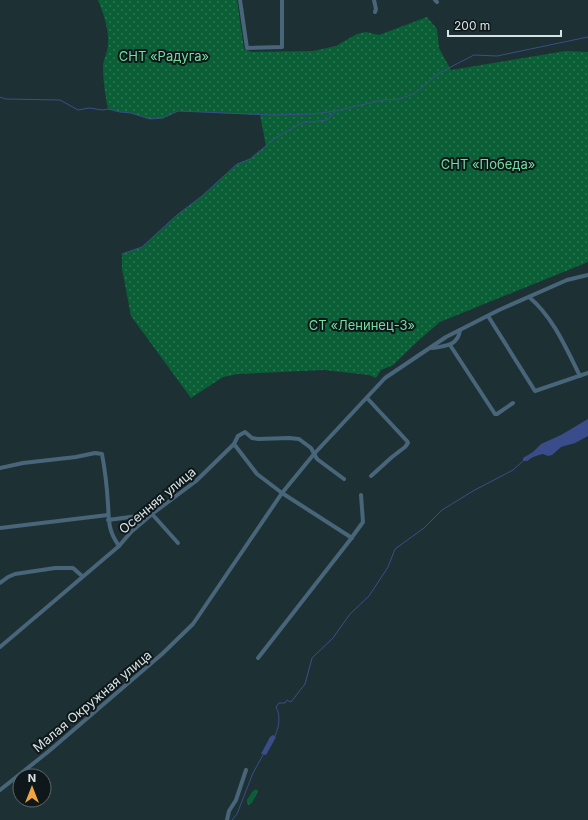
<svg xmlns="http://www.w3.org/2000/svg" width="588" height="820" font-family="Inter,sans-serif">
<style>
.grass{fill:url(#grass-dots)}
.forest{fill:url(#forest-firs)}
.water{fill:#3a4d8a}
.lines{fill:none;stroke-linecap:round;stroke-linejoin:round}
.stream{stroke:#3a4d8a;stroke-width:1}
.street{stroke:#486579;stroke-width:4}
.labels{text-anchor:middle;stroke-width:4;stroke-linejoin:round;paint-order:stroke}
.park-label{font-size:13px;fill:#75dd9e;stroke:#0e1719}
.street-label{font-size:13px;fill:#d6e2e5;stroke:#0e1719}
</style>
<defs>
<pattern id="grass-dots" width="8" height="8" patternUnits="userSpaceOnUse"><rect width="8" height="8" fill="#0a5f36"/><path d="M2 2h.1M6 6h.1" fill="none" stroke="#2d7653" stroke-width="1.8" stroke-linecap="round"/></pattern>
<pattern id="forest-firs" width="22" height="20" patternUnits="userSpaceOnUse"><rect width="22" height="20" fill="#0a5f36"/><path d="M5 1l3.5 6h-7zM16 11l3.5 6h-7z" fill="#2d7653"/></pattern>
</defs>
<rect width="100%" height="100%" fill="#1d3135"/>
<path class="grass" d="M98,0H237L244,49L252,52L313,51L336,46L357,34L366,32L379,35L427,17L437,29L439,48L451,70L566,51L588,52V262L440,322L419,340L393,365L381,370L376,378L369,375L324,370L238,374L223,377L191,398L131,316L122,269V254L142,247L177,215L202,196L237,164L250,159L266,146L260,115L178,111L163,118L150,119L131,113L120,112L108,109C105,95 103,80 103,66C103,61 106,56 107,51C111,34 104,15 98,0Z"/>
<path class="forest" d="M256,789L258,791L252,803L248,805L247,800L252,792Z"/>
<g class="water">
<path d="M588,419V436L575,443L561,447L552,455L548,456L543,454L539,455L533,457L527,461H523V458L533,452L541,444L561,435Z"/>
<path d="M273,735L276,737L266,755L261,754L270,737Z"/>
</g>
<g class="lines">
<g class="stream">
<path d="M0,97L5,99L60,100L78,110L89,108L103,110L108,109L120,112L131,113L150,119L163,118L178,111L273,115L313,114L335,111L383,100L400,99L415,93L439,73L474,55L497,56L588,37"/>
<path d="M122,254L142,247L177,215L202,196L237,164L250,159L274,139L301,123L327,120L335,112"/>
<path d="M275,736C279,727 281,716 276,707L279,703H285L287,700L291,702L305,684L312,658L333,638L350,614L369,596L388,567L395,549L424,528L442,510L473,491L513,470L523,461"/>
<path d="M232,820L237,814L253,773L263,755"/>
</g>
<g class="street">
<path d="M240,0L247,48L282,47V0"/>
<path d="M374,0L376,9L375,12"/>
<path d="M435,0L437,2"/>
<path d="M529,297C553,317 566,348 580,376"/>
<path d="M488,316L535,391L588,373"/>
<path d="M450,345L495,414H497L513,403"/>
<path d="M432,348C445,346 458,346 460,330"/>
<path d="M367,398L407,441L408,443L405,447L392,457L371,476"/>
<path d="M234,444L257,474L282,493L352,538"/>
<path d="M0,468L23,463L76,457L95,453L102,454C105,470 107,488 108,504C109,522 108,530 119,546"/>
<path d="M108,520L152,514L178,543"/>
<path d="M0,528L108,515"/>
<path d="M0,583L8,577L15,574L55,568H73L82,576"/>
<path d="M0,647L119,546L131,532L152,514L196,481L234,444L238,436L245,432L252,438L258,439L289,438L299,439L311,448L317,459L344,479"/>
<path d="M258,658L350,540L363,522L361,495"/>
<path d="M0,790L49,751L162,654L193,624L282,493L314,454L385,378L446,337L499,310L567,280L588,275"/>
<path d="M227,820L229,811L236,800L246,770"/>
</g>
</g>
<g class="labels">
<g class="park-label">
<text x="164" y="61">СНТ «Радуга»</text>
<text x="488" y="169">СНТ «Победа»</text>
<text x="362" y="330">СТ «Ленинец-3»</text>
</g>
<g class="street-label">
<text transform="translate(157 500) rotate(-40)" y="5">Осенняя улица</text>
<text transform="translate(92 701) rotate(-40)" y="5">Малая Окружная улица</text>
</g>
</g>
<g transform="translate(32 788)"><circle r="19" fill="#0e1719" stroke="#5e686b"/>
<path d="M0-3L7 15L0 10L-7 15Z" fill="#f1a540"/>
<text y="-6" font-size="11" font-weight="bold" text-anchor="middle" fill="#d6e2e5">N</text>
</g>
<path d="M448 30v6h113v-6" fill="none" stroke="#d6e2e5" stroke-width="2"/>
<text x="454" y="30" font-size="12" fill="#d6e2e5" stroke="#0e1719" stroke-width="3" paint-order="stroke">200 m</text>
</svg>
